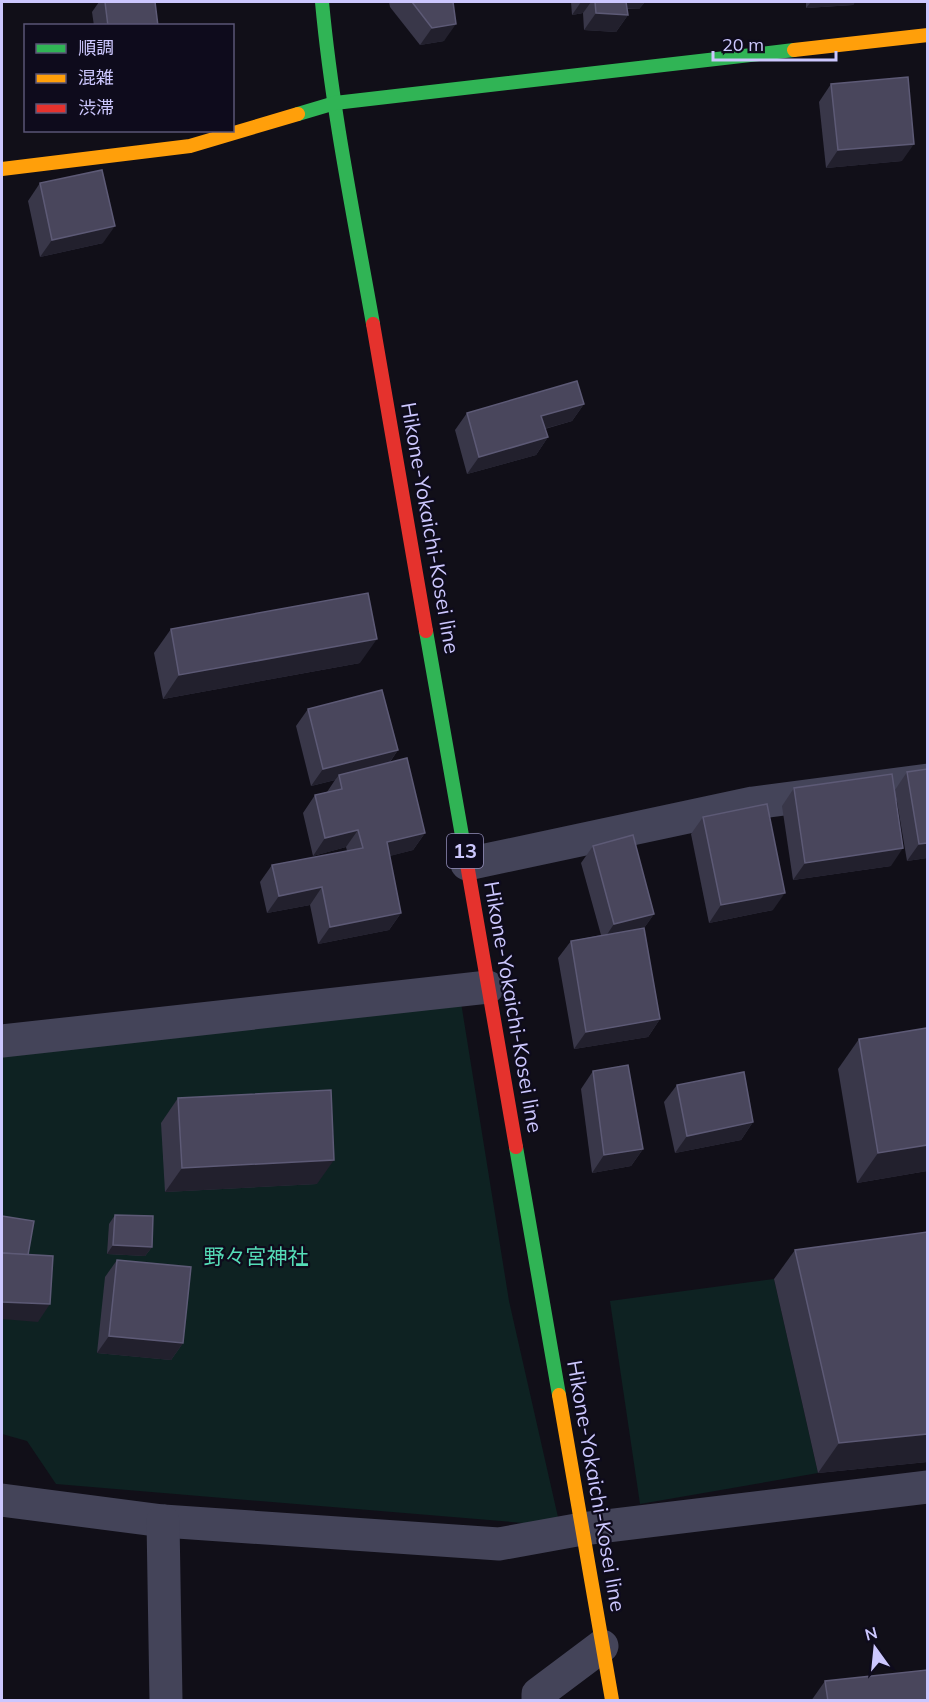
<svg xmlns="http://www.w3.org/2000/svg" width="929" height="1702" font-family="Mulish,'Noto Sans JP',sans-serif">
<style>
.green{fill:#0e2222}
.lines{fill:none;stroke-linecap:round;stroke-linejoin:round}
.street{stroke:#444459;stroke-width:33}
.fast{stroke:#30b455;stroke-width:14}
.slow{stroke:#ff9f0a;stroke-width:14}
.jam{stroke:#e5322d;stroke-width:14}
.wall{fill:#393749}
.shaded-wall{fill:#22202d}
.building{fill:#49465c;stroke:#5d5a76;stroke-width:1.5}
.labels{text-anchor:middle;stroke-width:4.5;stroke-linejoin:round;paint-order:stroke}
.shield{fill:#0e0b1c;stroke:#938fba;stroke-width:1.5}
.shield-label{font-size:20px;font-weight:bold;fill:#ccc7fe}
.street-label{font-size:21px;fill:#ccc7fe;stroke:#0e0b1c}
.park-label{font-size:21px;fill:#55dcb7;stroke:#0e0b1c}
</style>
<rect width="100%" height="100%" fill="#110f18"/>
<g class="green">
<path d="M459,990L509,1301L560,1526L56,1484L27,1441L2,1434V1041Z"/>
<path d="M774,1279L818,1473L640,1504L610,1301Z"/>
</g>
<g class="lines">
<g class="street">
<path d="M467,864L753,803L928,780"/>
<path d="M2,1041L488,987"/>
<path d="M2,1500L163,1521L499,1544L582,1529L928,1487"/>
<path d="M163,1521L166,1700"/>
<path d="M538,1700V1694L602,1646"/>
</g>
<g class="fast">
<path d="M322,2C332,110 354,217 373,324"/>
<path d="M298,114L335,103L794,50"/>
<path d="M426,631L467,864"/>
<path d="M516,1147L559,1395"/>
</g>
<g class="slow">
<path d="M794,50L928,35"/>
<path d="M2,169L190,146L298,114"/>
<path d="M559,1395L612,1700"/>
</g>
<g class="jam">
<path d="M373,324L426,631"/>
<path d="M467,864L516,1147"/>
</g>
</g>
<g class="wall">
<path d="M99,2H155L158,26H94L92,12Z"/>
<path d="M389,2H453L444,41L420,45L390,7Z"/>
<path d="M571,2H645L639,9H627L628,15L616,32L584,30L583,13L572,15Z"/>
<path d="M806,2H855L853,5L806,8Z"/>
<path d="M831,84L902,161L826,168L819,102Z"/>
<path d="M40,183L103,243L40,257L28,201Z"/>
<path d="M584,404L572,421L545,429L548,437L536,455L467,474L455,430L467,413Z"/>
<path d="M171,629L360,663L163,699L154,653Z"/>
<path d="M308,709L398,750L390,762L425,833L413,850L389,856L401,913L389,930L318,944L310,905L267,913L260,882L272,865L347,851L346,847L313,856L303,813L315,795L327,792L335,780L311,786L296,726Z"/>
<path d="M907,772L927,858L907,861L895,790Z"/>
<path d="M794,788L891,866L793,880L782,806Z"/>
<path d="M703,817L773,910L709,923L691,834Z"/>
<path d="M593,846L654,914L644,928L660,1019L648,1037L574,1049L558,958L571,941L601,935L581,863Z"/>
<path d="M927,1028V1171L857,1183L838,1069L859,1039Z"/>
<path d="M593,1071L643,1149L631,1166L592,1173L581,1089Z"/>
<path d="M677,1085L753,1122L741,1140L675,1153L664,1102Z"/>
<path d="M178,1098L317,1184L165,1192L161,1123Z"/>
<path d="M115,1215L152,1247L145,1256L107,1254L109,1224Z"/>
<path d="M795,1250L927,1462L818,1473L774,1279Z"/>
<path d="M117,1260L183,1343L171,1360L97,1353L105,1277Z"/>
<path d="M825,1681L927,1701H811Z"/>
</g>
<g class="shaded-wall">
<path d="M581,2H591L583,13L572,15Z"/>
<path d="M617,2H645L639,9L613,8Z"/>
<path d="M811,2H855L853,5L806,8Z"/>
<path d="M596,13L628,15L616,32L584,30Z"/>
<path d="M456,24L444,41L420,45L432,28Z"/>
<path d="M914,144L902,161L826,168L838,150Z"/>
<path d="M115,226L103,243L40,257L52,240Z"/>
<path d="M584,404L572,421L529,433L541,416Z"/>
<path d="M548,437L536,455L467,474L479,457Z"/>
<path d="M377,639L360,663L163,699L179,675Z"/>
<path d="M398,750L386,767L339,775L335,780L311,786L323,769Z"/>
<path d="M358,830L346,847L313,856L325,838Z"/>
<path d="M425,833L413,850L375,860L387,842Z"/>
<path d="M927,843V858L907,861L919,844Z"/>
<path d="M903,848L891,866L793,880L805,863Z"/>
<path d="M322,887L310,905L267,913L279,896Z"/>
<path d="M785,893L773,910L709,923L721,905Z"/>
<path d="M401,913L389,930L318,944L330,927Z"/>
<path d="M654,914L642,931L602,942L614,924Z"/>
<path d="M660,1019L648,1037L574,1049L586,1032Z"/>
<path d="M753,1122L741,1140L675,1153L687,1136Z"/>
<path d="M927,1145V1171L857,1183L878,1153Z"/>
<path d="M643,1149L631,1166L592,1173L604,1155Z"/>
<path d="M334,1160L317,1184L165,1192L182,1168Z"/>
<path d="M113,1245L152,1247L145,1256L107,1254Z"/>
<path d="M2,1302L50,1304L38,1322L2,1319Z"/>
<path d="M109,1336L183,1343L171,1360L97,1353Z"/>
<path d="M927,1434V1462L818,1473L839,1443Z"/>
</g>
<g class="building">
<path d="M105,2H155L158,26H108Z"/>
<path d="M412,2H453L456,24L432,28Z"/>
<path d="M595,2H626L628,15L596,13Z"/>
<path d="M908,77L914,144L838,150L831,84Z"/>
<path d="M102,170L115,226L52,240L40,183Z"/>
<path d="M577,381L584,404L541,416L548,437L479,457L467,413Z"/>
<path d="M368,593L377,639L179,675L171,629Z"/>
<path d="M382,690L398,750L323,769L308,709Z"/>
<path d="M407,758L425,833L387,842L401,913L330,927L322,887L279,896L272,865L363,848L358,830L325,838L315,795L342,789L339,775Z"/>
<path d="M927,769V843L919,844L907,772Z"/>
<path d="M892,774L903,848L805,863L794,788Z"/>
<path d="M767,804L785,893L721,905L703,817Z"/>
<path d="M633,835L654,914L614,924L593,846Z"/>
<path d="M644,928L660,1019L586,1032L571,941Z"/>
<path d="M927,1028V1145L878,1153L859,1039Z"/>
<path d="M628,1065L643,1149L604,1155L593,1071Z"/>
<path d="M744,1072L753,1122L687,1136L677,1085Z"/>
<path d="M331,1090L334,1160L182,1168L178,1098Z"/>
<path d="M115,1215L153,1216L152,1247L113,1245Z"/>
<path d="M2,1216L34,1221L28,1255L2,1253Z"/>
<path d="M927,1232V1434L839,1443L795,1250Z"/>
<path d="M2,1253L53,1256L50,1304L2,1302Z"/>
<path d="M117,1260L191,1267L183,1343L109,1336Z"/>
<path d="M927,1670V1701H828L825,1681Z"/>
</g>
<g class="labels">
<rect class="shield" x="447" y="834" width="36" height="34" rx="4.5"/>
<g class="shield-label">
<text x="465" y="858">13</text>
</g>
<g class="street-label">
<text transform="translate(430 528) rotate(80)" y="7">Hikone-Yokaichi-Kosei line</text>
<text transform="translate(513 1007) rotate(80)" y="7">Hikone-Yokaichi-Kosei line</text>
<text transform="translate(596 1486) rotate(80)" y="7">Hikone-Yokaichi-Kosei line</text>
</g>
<g class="park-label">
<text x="256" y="1264">野々宮神社</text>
</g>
</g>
<rect width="929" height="1702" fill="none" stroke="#ccc7fe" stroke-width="6"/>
<rect x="24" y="24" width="210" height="108" fill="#0e0b1c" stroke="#5a5676" stroke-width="1.5"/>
<rect x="36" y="44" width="30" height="9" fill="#30b455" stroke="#5a5676" stroke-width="1.5"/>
<text x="78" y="54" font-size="18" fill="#ccc7fe">順調</text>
<rect x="36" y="74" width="30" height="9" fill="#ff9f0a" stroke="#5a5676" stroke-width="1.5"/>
<text x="78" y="84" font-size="18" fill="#ccc7fe">混雑</text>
<rect x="36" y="104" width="30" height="9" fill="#e5322d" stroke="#5a5676" stroke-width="1.5"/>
<text x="78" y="114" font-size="18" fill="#ccc7fe">渋滞</text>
<g transform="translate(875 1648) rotate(345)" stroke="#0e0b1c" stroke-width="4.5" paint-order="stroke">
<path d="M0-4.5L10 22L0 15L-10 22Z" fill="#ccc7fe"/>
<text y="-9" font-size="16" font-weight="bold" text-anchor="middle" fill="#ccc7fe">N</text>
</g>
<path d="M713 51v9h123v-9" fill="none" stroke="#ccc7fe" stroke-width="3"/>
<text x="722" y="51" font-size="18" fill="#ccc7fe" stroke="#0e0b1c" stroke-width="4.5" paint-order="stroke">20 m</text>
</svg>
